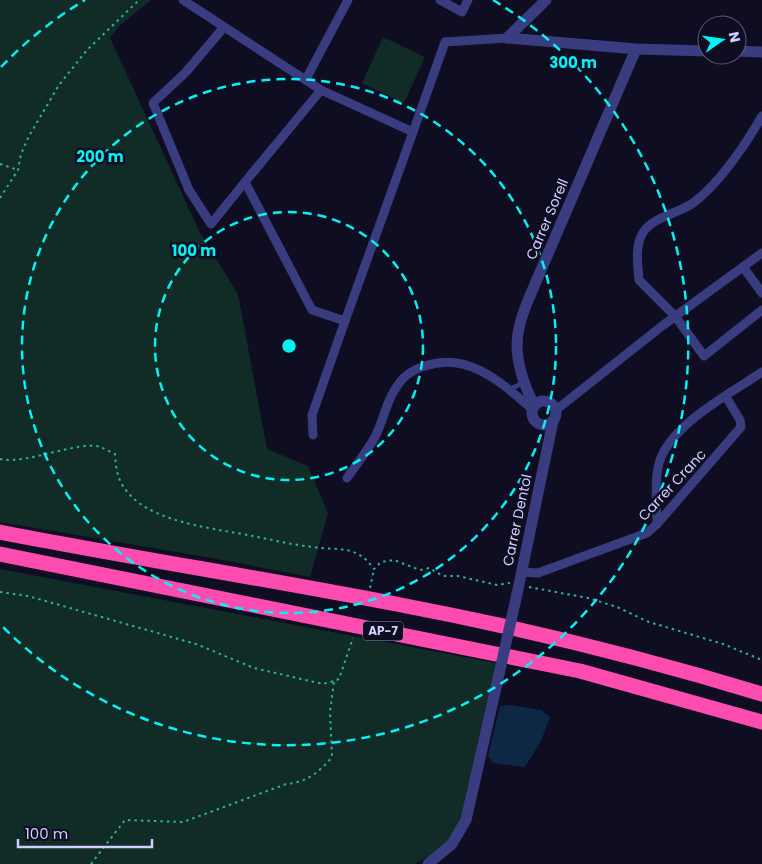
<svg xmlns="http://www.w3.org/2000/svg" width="762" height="864" font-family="Poppins,sans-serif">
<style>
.green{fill:#112b27}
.water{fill:#0d2745}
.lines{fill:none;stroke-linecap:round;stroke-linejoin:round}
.path{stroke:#30b09c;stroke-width:2;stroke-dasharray:2.5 4;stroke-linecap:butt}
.service{stroke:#393d7f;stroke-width:4.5}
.minor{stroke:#393d7f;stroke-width:9}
.tertiary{stroke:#393d7f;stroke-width:11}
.motorway{stroke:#fc4cb0;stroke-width:15}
.tertiary-bridge{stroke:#393d7f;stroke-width:11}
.ring{fill:none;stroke:#05f2f4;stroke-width:2.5;stroke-dasharray:9 6}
.labels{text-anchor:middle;stroke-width:5;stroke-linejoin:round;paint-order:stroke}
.shield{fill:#0f0d21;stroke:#9594bc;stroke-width:1}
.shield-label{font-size:12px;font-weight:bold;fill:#cfcefe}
.street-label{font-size:14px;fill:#cfcefe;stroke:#0f0d21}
.centre{fill:#05f2f4;stroke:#0f0d21;stroke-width:2.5}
.ring-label{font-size:15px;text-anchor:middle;font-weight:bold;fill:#05f2f4;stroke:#0f0d21;stroke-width:5;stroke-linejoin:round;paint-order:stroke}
</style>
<rect width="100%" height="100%" fill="#0f0d21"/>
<g class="green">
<path d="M0,0H151L118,27L110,38L200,233L238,294L267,449L308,466L328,513L310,577L217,559L0,522Z"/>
<path d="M383,37L425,57L404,103L362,83Z"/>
<path d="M0,569L496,663L464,811L453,835L437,852L415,864H0Z"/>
</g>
<path class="water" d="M511,705L541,710L550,717L541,741L525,767L493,763L488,756L500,706Z"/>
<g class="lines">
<g class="path">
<path d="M0,164L18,170"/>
<path d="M0,198L18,170L21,154L29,136L59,85L87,50L139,0"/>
<path d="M0,459C27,465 78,440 101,447C105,449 110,452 115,454C116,471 118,483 131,496C157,523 217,529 253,536C273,540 293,545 313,547C339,551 356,544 374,569L381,562L394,560L420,570L429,568L443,576H458L497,585L510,583"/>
<path d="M529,587L588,598L617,607L649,622L723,644L762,660"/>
<path d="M370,588L374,569"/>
<path d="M0,592L28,596L196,644L254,668L323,684L334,681"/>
<path d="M91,864L125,820L183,822L286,784C305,783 320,772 332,757L330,712L334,681L339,679L353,638"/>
</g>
<path class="service" d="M508,389L517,386L523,381"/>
<g class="minor">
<path d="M183,0L321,90L413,132L445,42L507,38"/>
<path d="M440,0L462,12L468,0"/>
<path d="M224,27L186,72L153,103L189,190L211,224L245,182"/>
<path d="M306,79L348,0"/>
<path d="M321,90L245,182L312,310L345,321L413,132"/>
<path d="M762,116C746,144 719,184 693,203C679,213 654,217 644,231C634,245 638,265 639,280L675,316L704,356L762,310"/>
<path d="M743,267L762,293"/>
<path d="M556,410L662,326L762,253"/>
<path d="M313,435L312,415L345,321"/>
<path d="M347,478C356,465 367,451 375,437C384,419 387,398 400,382C407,373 415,369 425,366C468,351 502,383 532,409"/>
<path d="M657,524C657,503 653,475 662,455C679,420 731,393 762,372"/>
<path d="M522,572L538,573L647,533L657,524L741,427L740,420L726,397"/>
</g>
<g class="tertiary">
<path d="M507,38L636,49L707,51"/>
<path d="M507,38L546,0"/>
<path d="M737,51L762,52"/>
<circle cx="544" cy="413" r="12"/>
<path d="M534,405C523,383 513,353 519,328C521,318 525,308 529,298L636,49"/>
<path d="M517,594L553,421"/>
<path d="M428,864L452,844L466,820L495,692"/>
</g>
<g class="motorway">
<path d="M0,532C133,558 268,579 401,605C522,628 644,658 762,694"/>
<path d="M0,554L580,671L762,722"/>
</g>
<path class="tertiary-bridge" d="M495,692L517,594"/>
</g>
<g class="ring">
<circle cx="289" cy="346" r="134"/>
<circle cx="289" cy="346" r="267"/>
<path d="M1 67A401 401 0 0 1 85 0M493 0A401 401 0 1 1 1 625"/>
</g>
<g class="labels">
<rect class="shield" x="363" y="621.5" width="40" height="19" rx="4"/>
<g class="shield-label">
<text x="383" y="635">AP-7</text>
</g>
<g class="street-label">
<text transform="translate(547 219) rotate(-67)" y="5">Carrer Sorell</text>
<text transform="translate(672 485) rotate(-47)" y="5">Carrer Cranc</text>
<text transform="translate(517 520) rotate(-78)" y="5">Carrer Dentol</text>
</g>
</g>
<circle cx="289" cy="346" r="8" class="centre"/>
<g class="ring-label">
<text x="573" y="68">300 m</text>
<text x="100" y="162">200 m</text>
<text x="194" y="256">100 m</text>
</g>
<g transform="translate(722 40) rotate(77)"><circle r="24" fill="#0f0d21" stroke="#5c5a79"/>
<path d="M0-4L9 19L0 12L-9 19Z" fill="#05f2f4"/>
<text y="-8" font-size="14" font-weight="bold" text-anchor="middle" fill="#cfcefe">N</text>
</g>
<path d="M18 839v8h134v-8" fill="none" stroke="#cfcefe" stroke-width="2.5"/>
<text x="25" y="839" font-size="15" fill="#cfcefe" stroke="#0f0d21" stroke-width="4" paint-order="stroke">100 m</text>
</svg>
